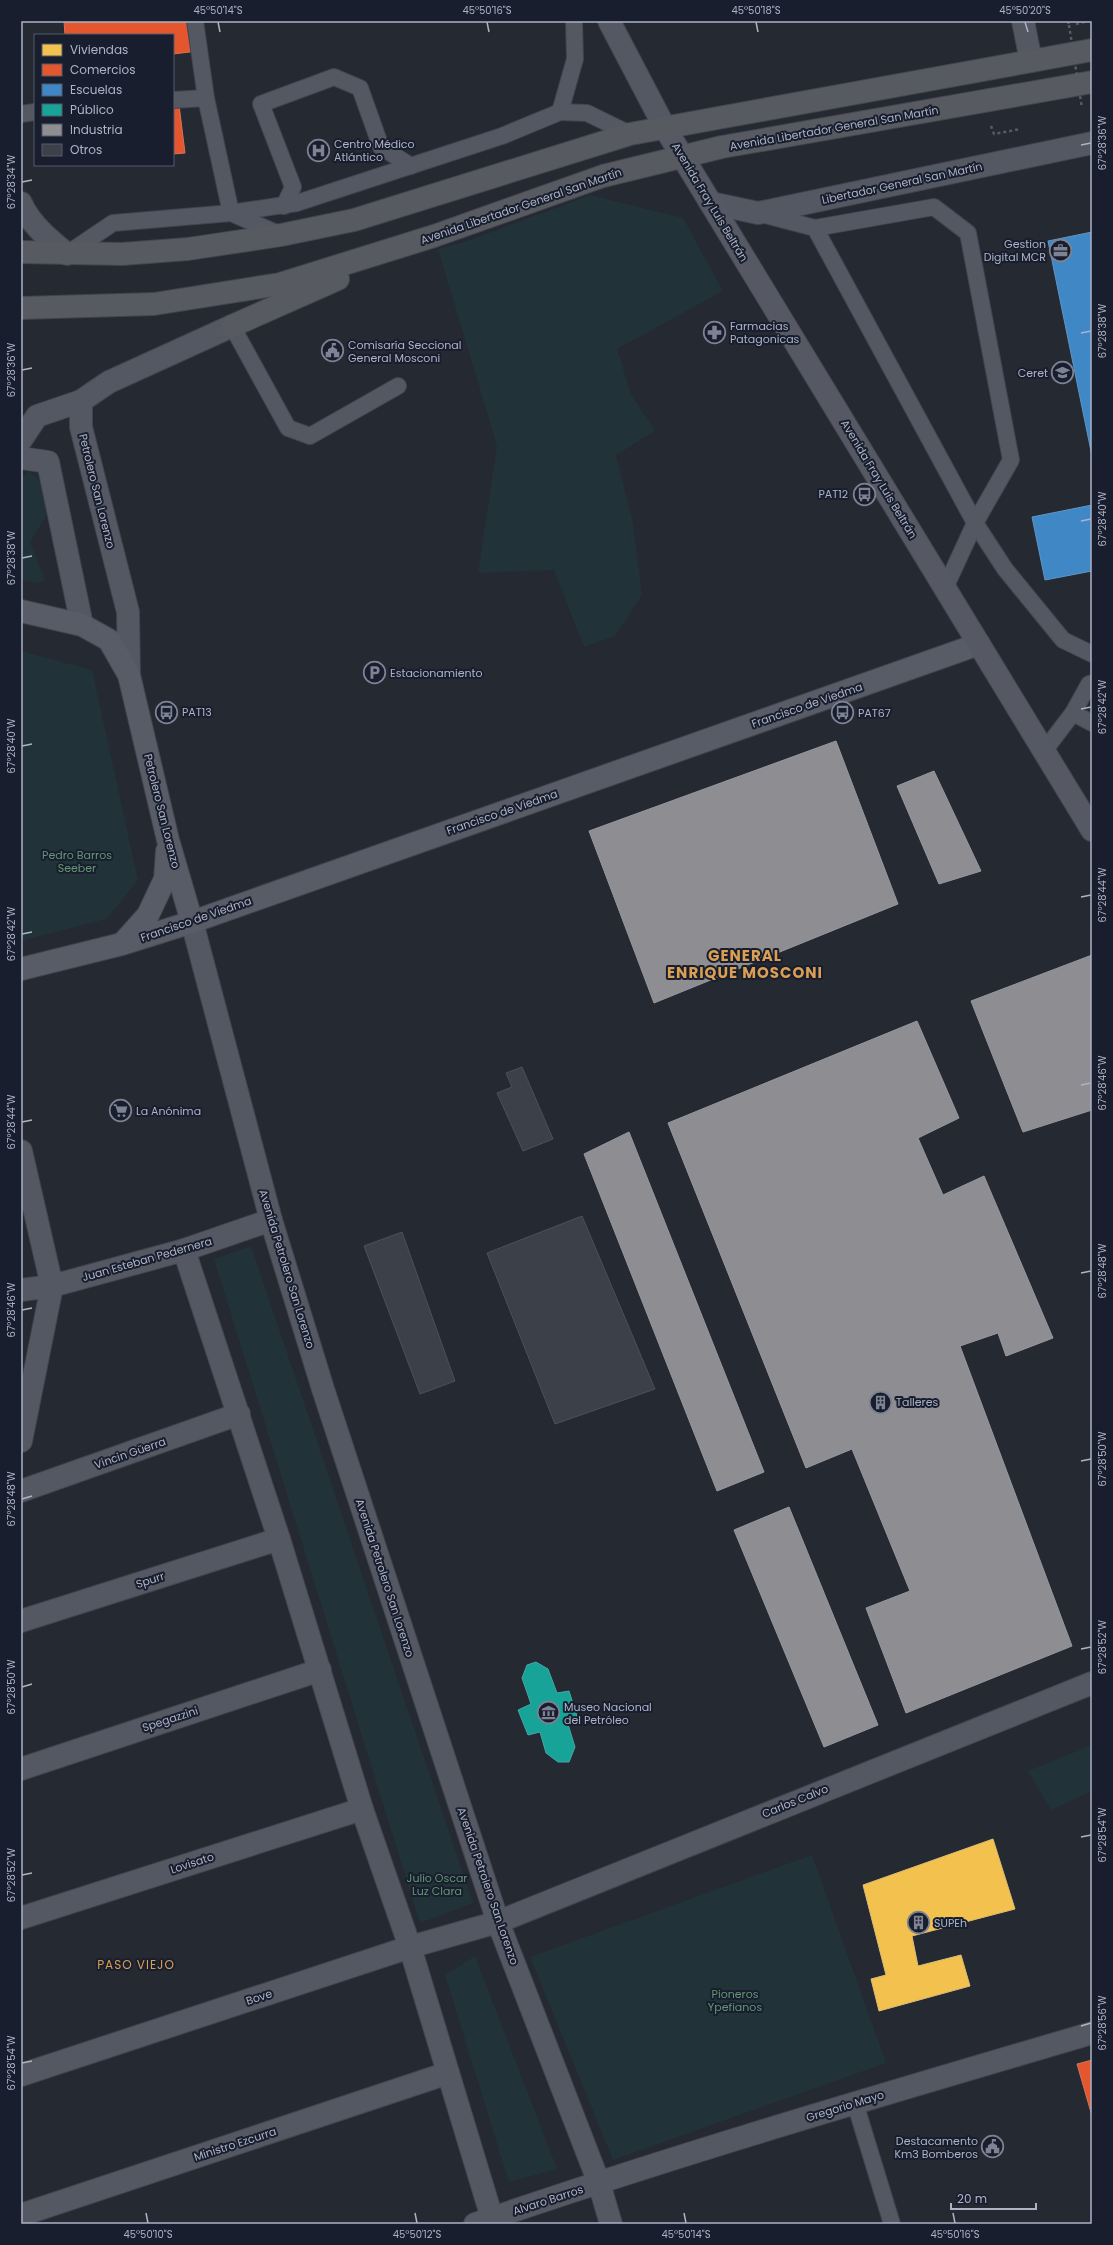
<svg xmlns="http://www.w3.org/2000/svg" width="1113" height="2245" font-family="Poppins,sans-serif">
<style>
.green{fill:#213238}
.homes{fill:#f2c14e;stroke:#ddbd72}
.shops{fill:#e4572e;stroke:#d3735c}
.schools{fill:#3f88c5;stroke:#6095c5}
.public{fill:#17a398;stroke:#44a8a6}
.industry{fill:#8d8d92;stroke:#9698a2}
.building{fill:#3c4049;stroke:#4c505a}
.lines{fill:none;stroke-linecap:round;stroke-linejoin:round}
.service-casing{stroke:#41444c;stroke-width:18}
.minor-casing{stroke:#41444c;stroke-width:24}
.tertiary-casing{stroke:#41444c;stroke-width:24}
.secondary-casing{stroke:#41444c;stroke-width:24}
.primary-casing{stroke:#42464f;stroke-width:24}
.trunk-casing{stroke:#41454e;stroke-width:24}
.path{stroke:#565b64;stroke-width:2.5;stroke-dasharray:3 3;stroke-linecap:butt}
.service{stroke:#545862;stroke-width:16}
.minor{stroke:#545862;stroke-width:22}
.tertiary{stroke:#545862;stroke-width:22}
.secondary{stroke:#585c66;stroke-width:22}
.primary{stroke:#565963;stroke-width:22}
.trunk{stroke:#585a62;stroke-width:22}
.path-bridge{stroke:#565b64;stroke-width:2.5;stroke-dasharray:3 3;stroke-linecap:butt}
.ticks{fill:none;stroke:#acb3c6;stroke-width:1.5}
.labels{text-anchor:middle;stroke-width:4;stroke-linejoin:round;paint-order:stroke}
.street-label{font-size:11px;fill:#acb3c6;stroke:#181e2d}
.poi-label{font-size:11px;fill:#acb3c6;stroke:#181e2d;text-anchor:start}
.park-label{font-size:11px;fill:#639775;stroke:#181e2d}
.neighbourhood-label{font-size:12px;letter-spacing:1px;fill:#da9f53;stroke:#181e2d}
.district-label{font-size:15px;font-weight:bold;letter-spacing:1px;fill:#da9f53;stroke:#181e2d}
.neatline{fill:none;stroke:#acb3c6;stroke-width:1.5}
.ticks-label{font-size:10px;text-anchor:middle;fill:#acb3c6}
</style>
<rect width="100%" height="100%" fill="#252932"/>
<g class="green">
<path d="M590,195L683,218L723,291L617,349L631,394L655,431L616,455L633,523L642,595L615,636L584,647L554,570L478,573L497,446L438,249L462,243Z"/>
<path d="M29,472L46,486L48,513L30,542L45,581L36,583L21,580V478Z"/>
<path d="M21,651L92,670L138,880L106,919L21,941Z"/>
<path d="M251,1246L473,1903L420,1923L214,1259Z"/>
<path d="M1092,1745V1791L1051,1810L1028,1771Z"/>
<path d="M812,1855L886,2063L613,2160L530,1957Z"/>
<path d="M475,1956L557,2169L509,2182L445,1975Z"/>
</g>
<path class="homes" d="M993,1839L1015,1909L912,1936L918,1966L961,1955L970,1986L879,2011L871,1979L886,1975L863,1885Z"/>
<g class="shops">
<path d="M64,21H195L198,51L173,54V35H65Z"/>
<path d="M173,105H179L185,153L173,154Z"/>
<path d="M1092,2060V2116L1077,2064Z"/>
</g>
<g class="schools">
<path d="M1092,232V456L1048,241Z"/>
<path d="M1092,505V571L1045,580L1032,517Z"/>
</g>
<path class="public" d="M536,1662L548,1669L557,1693L569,1691L577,1716L567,1721L575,1747L569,1762H558L546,1753L540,1732L528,1735L518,1710L531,1704L522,1678L527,1665Z"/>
<g class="industry">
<path d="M836,741L898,904L654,1003L589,831Z"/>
<path d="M934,771L981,871L939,884L897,786Z"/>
<path d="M1092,955V1110L1023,1132L971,1001Z"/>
<path d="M917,1021L959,1118L918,1138L943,1195L984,1176L1053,1338L1006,1356L998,1333L960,1346L1072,1646L906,1713L866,1608L910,1591L852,1449L806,1468L668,1123Z"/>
<path d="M629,1132L764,1472L717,1491L584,1154Z"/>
<path d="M789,1507L878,1725L824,1747L734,1530Z"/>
</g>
<g class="building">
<path d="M522,1067L553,1139L523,1151L497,1093L512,1087L506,1073Z"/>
<path d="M582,1216L655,1389L555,1424L487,1253Z"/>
<path d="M402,1232L455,1381L420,1394L364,1246Z"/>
</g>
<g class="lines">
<defs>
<g id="service">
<path d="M195,21L206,98L231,213"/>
<path d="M173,100L206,98"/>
<path d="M560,112L587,113L630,134"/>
<path d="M21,114L35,112"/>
<path d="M284,206L293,187L261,104L334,77L360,88L381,147L411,166"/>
<path d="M231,213L281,235"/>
<path d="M761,214L815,228L975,523L1005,569L1063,640L1092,654"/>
<path d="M815,228L934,207L968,233L1011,460L975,523L945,588"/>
<path d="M67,254L113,223L231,213L297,203L502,136L560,112L575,59L574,21"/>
<path d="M232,326L288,428L310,436L398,386"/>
<path d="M1073,713L1092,723"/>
<path d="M1044,751L1073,713L1089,684L1092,683"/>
<path d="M855,2103L892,2224"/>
</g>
<g id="minor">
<path d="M1023,21L1031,61"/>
<path d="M711,203L758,213L1092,143"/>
<path d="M21,440L37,416L81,401"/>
<path d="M21,458L48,462L82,625"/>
<path d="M21,1151L52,1286L21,1441"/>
<path d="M184,1250L279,1539L362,1809L410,1947L492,2218"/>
<path d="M21,1290L52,1286L184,1250L271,1220"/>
<path d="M21,1491L239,1414"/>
<path d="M21,1621L279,1539"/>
<path d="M21,1769L320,1670"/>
<path d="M21,1918L362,1809"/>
<path d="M21,2075L410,1947L498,1922L1092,1683"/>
<path d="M599,2183L611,2224"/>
<path d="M21,2215L448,2073"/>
</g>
<g id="tertiary">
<path d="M609,21L665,128"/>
<path d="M21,203C30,224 50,240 67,254"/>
<path d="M129,675L128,612L81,427V401L109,382L232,326"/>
<path d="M192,922L271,1220L323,1389L498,1922L599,2183"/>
<path d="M475,2224C678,2154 885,2094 1092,2033"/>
</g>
<g id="secondary">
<path d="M21,611L82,625L109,640L129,675L168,840L192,922"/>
<path d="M123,943L148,915L165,879L167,851"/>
<path d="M21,969L122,944L192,922L979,644"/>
</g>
<path id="primary" d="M665,128L1092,830"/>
<g id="trunk">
<path d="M21,252L122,254L188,249L281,235L354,220L630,134L1092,50"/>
<path d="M21,308L154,304L280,284L434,236L603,176L722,147L1092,82"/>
<path d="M232,326L338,279"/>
</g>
</defs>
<use href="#service" class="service-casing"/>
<use href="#minor" class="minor-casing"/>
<use href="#tertiary" class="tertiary-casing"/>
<use href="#secondary" class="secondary-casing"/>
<use href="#primary" class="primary-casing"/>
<use href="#trunk" class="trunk-casing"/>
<g class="path">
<path d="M1068,21L1069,25"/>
<path d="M1076,24L1088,21"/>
<path d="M991,126L994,134L1021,129"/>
</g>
<use href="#service" class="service"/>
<use href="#minor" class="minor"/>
<use href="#tertiary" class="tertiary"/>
<use href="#secondary" class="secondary"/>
<use href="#primary" class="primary"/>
<use href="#trunk" class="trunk"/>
<path class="path-bridge" d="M1069,25L1082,108"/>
</g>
<path class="ticks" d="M218,22L220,32M487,22L489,32M756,22L758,32M1025,22L1028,32M1081,145L1091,143M22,182L32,180M1081,333L1091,331M22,370L32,368M1081,521L1091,519M22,558L32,556M1081,709L1091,707M22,746L32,744M1081,897L1091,895M22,934L32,932M1081,1085L1091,1083M22,1122L32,1120M1081,1273L1091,1271M22,1310L32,1308M1081,1461L1091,1459M22,1499L32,1496M1081,1649L1091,1647M22,1687L32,1684M1081,1837L1091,1835M22,1875L32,1873M1081,2026L1091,2023M22,2063L32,2061M146,2213L148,2223M415,2213L417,2223M684,2213L686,2223M953,2213L955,2223"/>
<defs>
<symbol id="hospital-ring" viewBox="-11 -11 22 22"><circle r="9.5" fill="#181e2d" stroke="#7d8392" stroke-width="1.5"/><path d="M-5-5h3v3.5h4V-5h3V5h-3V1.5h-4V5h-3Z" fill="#7d8392"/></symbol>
<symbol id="office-ring" viewBox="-11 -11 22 22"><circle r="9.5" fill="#181e2d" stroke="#7d8392" stroke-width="1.5"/><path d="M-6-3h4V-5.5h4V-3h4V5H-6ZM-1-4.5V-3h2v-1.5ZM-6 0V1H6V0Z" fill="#7d8392"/></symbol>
<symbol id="pharmacy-ring" viewBox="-11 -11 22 22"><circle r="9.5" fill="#181e2d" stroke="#7d8392" stroke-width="1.5"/><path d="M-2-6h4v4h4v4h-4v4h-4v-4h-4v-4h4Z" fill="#7d8392"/></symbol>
<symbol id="civic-ring" viewBox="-11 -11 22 22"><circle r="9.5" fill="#181e2d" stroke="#7d8392" stroke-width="1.5"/><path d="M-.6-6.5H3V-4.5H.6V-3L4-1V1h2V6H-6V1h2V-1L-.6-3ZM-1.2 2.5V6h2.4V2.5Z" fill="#7d8392"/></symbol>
<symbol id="school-ring" viewBox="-11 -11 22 22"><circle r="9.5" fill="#181e2d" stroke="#7d8392" stroke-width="1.5"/><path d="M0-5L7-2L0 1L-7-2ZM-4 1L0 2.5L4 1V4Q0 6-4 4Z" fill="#7d8392"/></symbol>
<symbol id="bus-ring" viewBox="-11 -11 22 22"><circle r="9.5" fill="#181e2d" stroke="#7d8392" stroke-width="1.5"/><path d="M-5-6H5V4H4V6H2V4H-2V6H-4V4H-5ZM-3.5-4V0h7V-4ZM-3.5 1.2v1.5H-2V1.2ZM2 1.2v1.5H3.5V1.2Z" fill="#7d8392"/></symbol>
<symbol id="parking-ring" viewBox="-11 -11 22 22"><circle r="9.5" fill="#181e2d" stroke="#7d8392" stroke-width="1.5"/><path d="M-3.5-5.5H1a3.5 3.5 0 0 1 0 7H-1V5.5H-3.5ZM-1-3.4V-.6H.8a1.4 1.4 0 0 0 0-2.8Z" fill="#7d8392"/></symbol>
<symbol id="supermarket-ring" viewBox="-11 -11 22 22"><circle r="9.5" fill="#181e2d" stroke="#7d8392" stroke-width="1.5"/><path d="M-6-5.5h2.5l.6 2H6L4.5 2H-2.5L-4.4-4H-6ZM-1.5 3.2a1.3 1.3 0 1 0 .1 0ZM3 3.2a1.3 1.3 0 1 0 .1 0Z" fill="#7d8392"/></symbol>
<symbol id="building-ring" viewBox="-11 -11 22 22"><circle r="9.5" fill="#181e2d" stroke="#7d8392" stroke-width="1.5"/><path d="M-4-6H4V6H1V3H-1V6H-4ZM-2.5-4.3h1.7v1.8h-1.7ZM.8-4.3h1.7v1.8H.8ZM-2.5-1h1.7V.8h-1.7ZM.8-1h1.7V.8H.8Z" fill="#7d8392"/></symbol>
<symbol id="museum-ring" viewBox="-11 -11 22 22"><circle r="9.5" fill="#181e2d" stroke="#7d8392" stroke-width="1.5"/><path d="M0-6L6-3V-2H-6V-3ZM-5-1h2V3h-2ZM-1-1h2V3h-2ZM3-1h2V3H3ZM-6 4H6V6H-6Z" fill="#7d8392"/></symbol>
</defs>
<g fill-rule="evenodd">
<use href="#hospital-ring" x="306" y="138" width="25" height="25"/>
<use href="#office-ring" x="1048" y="238" width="25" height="25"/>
<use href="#pharmacy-ring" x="702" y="320" width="25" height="25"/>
<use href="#civic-ring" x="320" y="338" width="25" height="25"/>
<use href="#school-ring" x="1050" y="360" width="25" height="25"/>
<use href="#bus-ring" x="852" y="482" width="25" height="25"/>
<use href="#parking-ring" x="362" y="660" width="25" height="25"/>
<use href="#bus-ring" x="154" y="700" width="25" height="25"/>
<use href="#bus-ring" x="830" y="700" width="25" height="25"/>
<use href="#supermarket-ring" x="108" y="1098" width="25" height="25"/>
<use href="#building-ring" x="868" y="1390" width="25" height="25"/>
<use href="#museum-ring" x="536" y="1700" width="25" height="25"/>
<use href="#building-ring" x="906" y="1910" width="25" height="25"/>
<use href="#civic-ring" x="980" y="2134" width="25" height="25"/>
</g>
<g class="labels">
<g class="street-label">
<text transform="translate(834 128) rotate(-10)" y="4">Avenida Libertador General San Martín</text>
<text transform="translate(902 183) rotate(-12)" y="4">Libertador General San Martín</text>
<text transform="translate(710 202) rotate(59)" y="4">Avenida Fray Luis Beltrán</text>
<text transform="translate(521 206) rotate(-19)" y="4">Avenida Libertador General San Martín</text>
<text transform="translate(879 479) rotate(59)" y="4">Avenida Fray Luis Beltrán</text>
<text transform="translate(97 491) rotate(76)" y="4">Petrolero San Lorenzo</text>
<text transform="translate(807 705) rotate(-19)" y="4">Francisco de Viedma</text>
<text transform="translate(162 811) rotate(76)" y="4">Petrolero San Lorenzo</text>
<text transform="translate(502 812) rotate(-19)" y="4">Francisco de Viedma</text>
<text transform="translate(196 919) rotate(-19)" y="4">Francisco de Viedma</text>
<text transform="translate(147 1259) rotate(-16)" y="4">Juan Esteban Pedernera</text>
<text transform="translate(287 1269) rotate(73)" y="4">Avenida Petrolero San Lorenzo</text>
<text transform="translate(130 1453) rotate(-19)" y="4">Vincin Güerra</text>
<text transform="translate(385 1578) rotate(72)" y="4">Avenida Petrolero San Lorenzo</text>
<text transform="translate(150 1580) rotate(-18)" y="4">Spurr</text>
<text transform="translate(170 1719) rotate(-18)" y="4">Spegazzini</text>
<text transform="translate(795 1801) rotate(-22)" y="4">Carlos Calvo</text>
<text transform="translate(192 1863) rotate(-18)" y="4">Lovisato</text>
<text transform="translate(488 1886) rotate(71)" y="4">Avenida Petrolero San Lorenzo</text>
<text transform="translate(259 1997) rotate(-18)" y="4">Bove</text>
<text transform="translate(845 2106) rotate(-17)" y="4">Gregorio Mayo</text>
<text transform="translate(235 2144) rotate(-18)" y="4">Ministro Ezcurra</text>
<text transform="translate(548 2200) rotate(-18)" y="4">Alvaro Barros</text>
</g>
<g class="poi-label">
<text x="334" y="148">Centro Médico<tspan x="334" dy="13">Atlántico</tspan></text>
<text x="1046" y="248" text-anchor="end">Gestion<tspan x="1046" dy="13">Digital MCR</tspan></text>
<text x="730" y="330">Farmacias<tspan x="730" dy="13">Patagonicas</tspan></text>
<text x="348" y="349">Comisaría Seccional<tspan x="348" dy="13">General Mosconi</tspan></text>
<text x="1048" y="377" text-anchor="end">Ceret</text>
<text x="848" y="498" text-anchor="end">PAT12</text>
<text x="390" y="677">Estacionamiento</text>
<text x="182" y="716">PAT13</text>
<text x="858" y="717">PAT67</text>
<text x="136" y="1115">La Anónima</text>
<text x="896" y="1406">Talleres</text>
<text x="564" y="1711">Museo Nacional<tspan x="564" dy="13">del Petróleo</tspan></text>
<text x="934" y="1927">SUPEh</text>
<text x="978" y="2145" text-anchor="end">Destacamento<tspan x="978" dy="13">Km3 Bomberos</tspan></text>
</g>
<g class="park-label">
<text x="77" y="859">Pedro Barros<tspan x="77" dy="13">Seeber</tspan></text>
<text x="437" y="1882">Julio Oscar<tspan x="437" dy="13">Luz Clara</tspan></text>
<text x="735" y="1998">Pioneros<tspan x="735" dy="13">Ypefianos</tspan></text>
</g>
<g class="neighbourhood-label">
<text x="136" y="1969">PASO VIEJO</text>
</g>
<g class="district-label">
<text x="745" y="961">GENERAL<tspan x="745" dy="17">ENRIQUE MOSCONI</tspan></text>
</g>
</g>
<rect width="1113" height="2245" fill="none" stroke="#181e2d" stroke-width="44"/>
<rect x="34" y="34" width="140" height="132" fill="#181e2d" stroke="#535a6a"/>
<rect x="42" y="44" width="20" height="12" fill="#f2c14e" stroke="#535a6a"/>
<text x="70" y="54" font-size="12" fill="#acb3c6">Viviendas</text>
<rect x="42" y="64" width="20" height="12" fill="#e4572e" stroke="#535a6a"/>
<text x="70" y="74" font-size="12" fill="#acb3c6">Comercios</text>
<rect x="42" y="84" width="20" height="12" fill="#3f88c5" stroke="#535a6a"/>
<text x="70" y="94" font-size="12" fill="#acb3c6">Escuelas</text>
<rect x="42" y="104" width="20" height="12" fill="#17a398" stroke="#535a6a"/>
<text x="70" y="114" font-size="12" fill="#acb3c6">Público</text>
<rect x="42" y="124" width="20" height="12" fill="#8d8d92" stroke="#535a6a"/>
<text x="70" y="134" font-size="12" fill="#acb3c6">Industria</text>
<rect x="42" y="144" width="20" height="12" fill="#3c4049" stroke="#535a6a"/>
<text x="70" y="154" font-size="12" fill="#acb3c6">Otros</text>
<path d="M951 2203v6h85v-6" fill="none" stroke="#acb3c6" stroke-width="2"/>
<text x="957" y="2203" font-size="12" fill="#acb3c6" stroke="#181e2d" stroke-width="3" paint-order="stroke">20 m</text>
<rect x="22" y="22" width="1069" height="2201" class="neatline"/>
<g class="ticks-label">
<text x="218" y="14">45°50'14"S</text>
<text x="487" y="14">45°50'16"S</text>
<text x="756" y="14">45°50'18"S</text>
<text x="1025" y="14">45°50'20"S</text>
<text transform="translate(1102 143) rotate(-90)" y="4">67°28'36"W</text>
<text transform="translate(11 182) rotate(-90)" y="4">67°28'34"W</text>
<text transform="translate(1102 331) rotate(-90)" y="4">67°28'38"W</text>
<text transform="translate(11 370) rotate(-90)" y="4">67°28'36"W</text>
<text transform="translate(1102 519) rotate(-90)" y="4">67°28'40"W</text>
<text transform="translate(11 558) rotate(-90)" y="4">67°28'38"W</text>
<text transform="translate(1102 707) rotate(-90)" y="4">67°28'42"W</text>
<text transform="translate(11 746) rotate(-90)" y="4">67°28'40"W</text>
<text transform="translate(1102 895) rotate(-90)" y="4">67°28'44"W</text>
<text transform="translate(11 934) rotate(-90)" y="4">67°28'42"W</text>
<text transform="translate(1102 1083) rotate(-90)" y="4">67°28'46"W</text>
<text transform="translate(11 1122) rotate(-90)" y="4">67°28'44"W</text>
<text transform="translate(1102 1271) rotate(-90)" y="4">67°28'48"W</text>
<text transform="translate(11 1310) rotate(-90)" y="4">67°28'46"W</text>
<text transform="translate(1102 1459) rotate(-90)" y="4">67°28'50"W</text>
<text transform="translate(11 1499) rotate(-90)" y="4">67°28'48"W</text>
<text transform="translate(1102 1647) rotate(-90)" y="4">67°28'52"W</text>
<text transform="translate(11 1687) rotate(-90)" y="4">67°28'50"W</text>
<text transform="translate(1102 1835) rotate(-90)" y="4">67°28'54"W</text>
<text transform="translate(11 1875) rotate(-90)" y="4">67°28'52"W</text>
<text transform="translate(1102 2023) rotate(-90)" y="4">67°28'56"W</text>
<text transform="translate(11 2063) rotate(-90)" y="4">67°28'54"W</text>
<text x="148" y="2238">45°50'10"S</text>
<text x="417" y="2238">45°50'12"S</text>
<text x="686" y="2238">45°50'14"S</text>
<text x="955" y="2238">45°50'16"S</text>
</g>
</svg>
